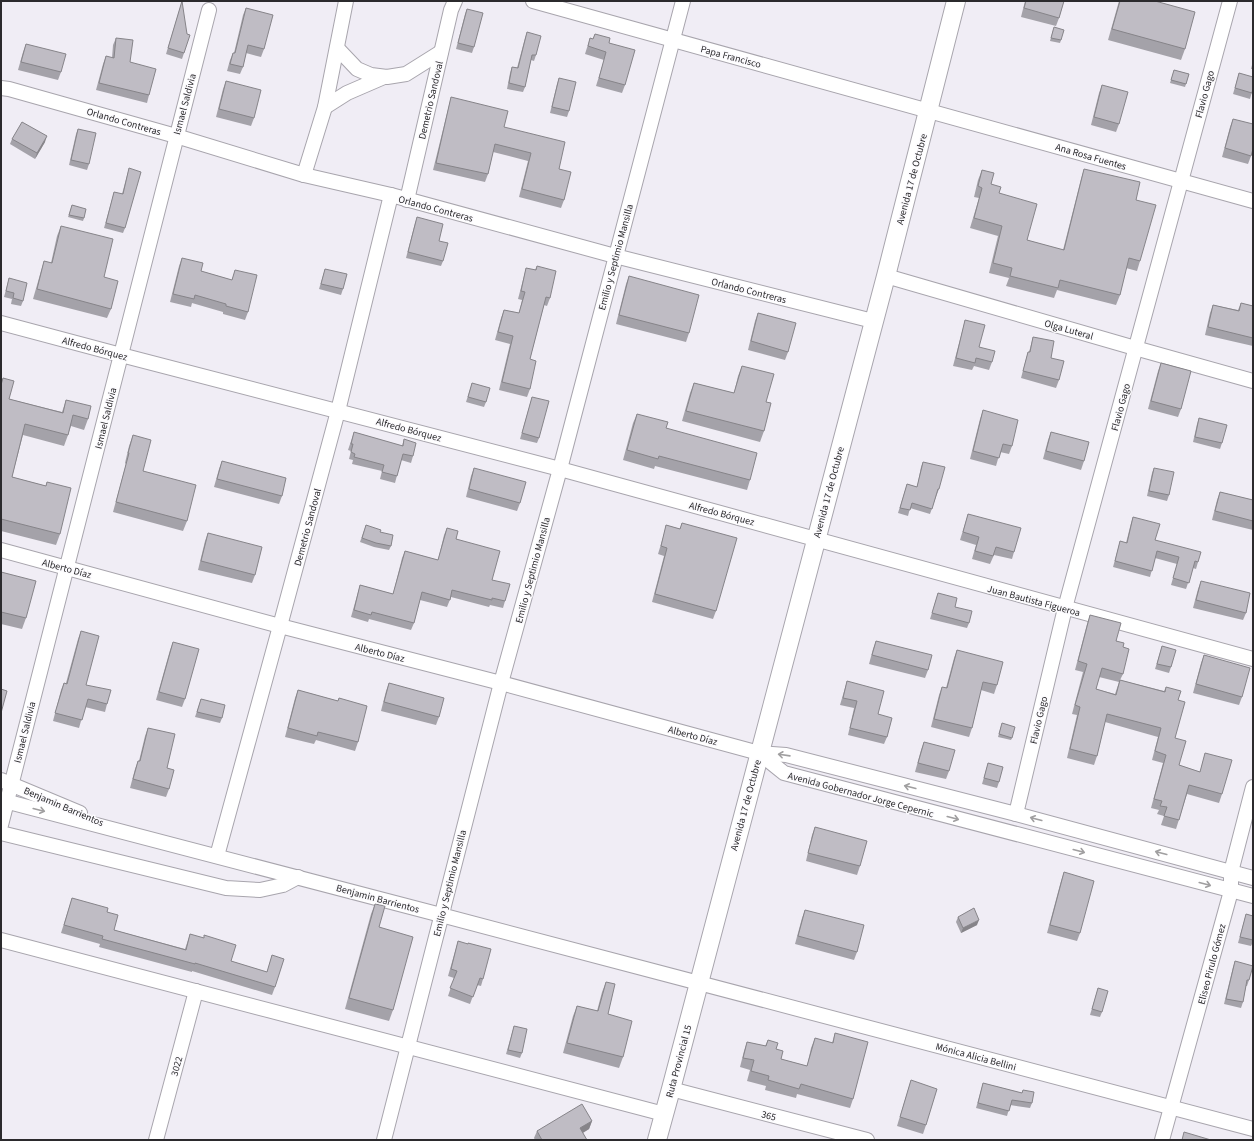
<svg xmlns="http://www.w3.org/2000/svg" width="1254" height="1141" font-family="'Source Sans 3',sans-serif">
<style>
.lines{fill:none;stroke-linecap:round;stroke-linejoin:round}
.minor-casing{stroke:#a8a5ad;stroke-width:16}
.major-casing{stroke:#a8a5ad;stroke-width:20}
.minor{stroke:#fff;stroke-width:14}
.major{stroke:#fff;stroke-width:18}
.wall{fill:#a4a2a9;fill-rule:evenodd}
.shaded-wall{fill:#868489}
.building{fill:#bfbcc4;stroke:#868489}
.oneway{stroke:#a09fa0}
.labels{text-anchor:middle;stroke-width:3;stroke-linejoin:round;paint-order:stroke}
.street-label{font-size:10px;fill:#2b2a2d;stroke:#fcfbfe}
</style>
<rect width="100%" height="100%" fill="#f0edf5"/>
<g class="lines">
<defs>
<g id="minor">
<path d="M533,1L1253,201"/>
<path d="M337,48L357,69L371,75L387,77L406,74L441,52"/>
<path d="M1,88L9,89L176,136L304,175L391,195L615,256L873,321"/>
<path d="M325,107L347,93L384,77"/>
<path d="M304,175L325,107L346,1"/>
<path d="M407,200L451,10L455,1"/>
<path d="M886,276L1135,348L1253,381"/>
<path d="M1,323L121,355L560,469L1253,659"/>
<path d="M1,550L280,626L501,683L759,753L786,755L1016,814L1253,878"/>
<path d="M759,753L784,773L1253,896"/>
<path d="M1,780L80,813"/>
<path d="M1,800L441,915L1253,1129"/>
<path d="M1016,814L1065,608L1230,1"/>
<path d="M1,825L209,10"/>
<path d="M1,833L226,888L260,890L283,885L298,877"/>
<path d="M217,856L280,626L338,411L391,195"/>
<path d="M1,940L664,1114"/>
<path d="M671,1089L867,1140"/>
<path d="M156,1140L196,991"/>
<path d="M384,1140L501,683L560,469L683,1"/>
<path d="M1162,1140L1231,891V872L1253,787"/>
</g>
<path id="major" d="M657,1140L671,1089L699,983L886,276L956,1"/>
</defs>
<use href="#minor" class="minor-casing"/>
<use href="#major" class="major-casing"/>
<use href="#minor" class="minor"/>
<use href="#major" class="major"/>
</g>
<g class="wall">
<path d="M182,1L184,53L182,59L166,54Z"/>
<path d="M1025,1H1064L1059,18L1056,26L1021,17Z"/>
<path d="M1119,1H1155L1185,49L1181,60L1108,40Z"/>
<path d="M246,8L264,49L261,57L246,53L243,67L240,74L227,71L230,60L233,53H234L243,15Z"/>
<path d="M467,9L474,47L472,53L456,49L465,14Z"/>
<path d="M1053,30L1061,40L1060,43L1050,41Z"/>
<path d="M527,32L536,55L534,61L531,60L525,87L523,92L507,89L510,73L512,67L517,68L525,38Z"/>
<path d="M595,34L609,43L625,85L622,93L596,86L604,60L585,54L590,38L593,39Z"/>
<path d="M116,38L149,95L147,103L96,90L103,64L106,56L112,58L113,45Z"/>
<path d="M26,44L61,72L58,80L18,70L23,52Z"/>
<path d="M1253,61V69H1251Z"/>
<path d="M1174,70L1189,74L1185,87L1170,83Z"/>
<path d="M1239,73L1253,88L1250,99L1233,94Z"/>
<path d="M559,78L569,111L567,117L550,113L557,84Z"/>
<path d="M226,81L254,118L251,126L216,117L223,89Z"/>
<path d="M1102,85L1119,124L1116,132L1091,125L1099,93Z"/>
<path d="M451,97L504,127L559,169L564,200L561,208L519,197L528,161L493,152L488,174L485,182L433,170L449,105Z"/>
<path d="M1233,119L1251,156L1248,164L1222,157L1230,127Z"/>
<path d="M78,129L89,164L87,170L69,165L76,134Z"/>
<path d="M12,139L45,142L35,159L10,144Z"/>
<path d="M129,168L125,228L123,233L104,228L114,192L122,194Z"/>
<path d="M1084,169L1136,200L1140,261L1137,271L1126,268L1120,295L1116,305L1057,290L1054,298L1006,286L1009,278L989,273L998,236L970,228L979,198L974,197L978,180L982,170L991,184L999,193L1027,240L1063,250L1081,179Z"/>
<path d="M72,205L84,218L83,221L68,217Z"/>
<path d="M417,217L439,241L443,261L441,266L406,258L415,223Z"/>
<path d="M61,226L104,277L111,309L107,318L33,299L41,271L44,261L51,263L57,236Z"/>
<path d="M182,258L201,271L232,280L235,270L248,312L245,320L223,314V312L192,303L191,307L170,302L179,266Z"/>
<path d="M537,266L550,298L547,306L544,305L530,359V389L527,397L499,390L510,344L495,340L501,318L504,310L519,313L522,300L518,299L524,276L526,268L535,270Z"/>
<path d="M325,269L343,289L341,295L319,289Z"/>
<path d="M629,276L689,333L686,342L616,324L626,284Z"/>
<path d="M9,278L23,301L21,306L11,304L12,299L4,297Z"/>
<path d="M1241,303L1253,306V346L1205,335L1210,313L1213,305L1238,310Z"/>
<path d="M758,313L788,352L785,360L748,350L755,321Z"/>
<path d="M965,320L979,347L992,362L989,370L974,366L972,370L953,366L963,328Z"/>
<path d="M1033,337L1051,358L1059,380L1056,388L1021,378L1026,359L1028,352H1029Z"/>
<path d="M1161,363L1181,409L1178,417L1148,409L1158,371Z"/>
<path d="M742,366L766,402L764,431L760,442L682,421L690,393L694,383L734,393L738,376Z"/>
<path d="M3,378L9,399L62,412L66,400L88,419L84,430L71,426L68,435L64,446L23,435L12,477L46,486L47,482L60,534L56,545L1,531V382Z"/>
<path d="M472,383L486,402L484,407L466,402Z"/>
<path d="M532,397L539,438L537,443L520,439Z"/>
<path d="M983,410L1012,446L1009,454L1000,452L996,466L970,459L980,419Z"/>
<path d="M637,414L666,428L750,480L747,490L655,466L654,469L623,460L633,423Z"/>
<path d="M1199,418L1222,443L1220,449L1193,442L1197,424Z"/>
<path d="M354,432L402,446L404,439L413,456L411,463L401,460L395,483L380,479L382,471L352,464L353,460L349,459L351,451L348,450Z"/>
<path d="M1051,432L1084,461L1081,470L1043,459L1048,440Z"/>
<path d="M133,435L143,471L187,521L183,531L113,512L126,464L125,463L129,446Z"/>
<path d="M222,461L282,496L279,504L214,487L219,469Z"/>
<path d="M923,462L939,489L937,494L930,514L910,508L908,516L898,513L907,484L917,487L921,467Z"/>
<path d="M474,468L520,503L517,511L466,497L471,476Z"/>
<path d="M1154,468L1169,495L1167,501L1147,496L1152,473Z"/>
<path d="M1220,492L1253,500V530L1212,520L1217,500Z"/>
<path d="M968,514L1014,552L1012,559L994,555L990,564L972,559L976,545L960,540Z"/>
<path d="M1133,517L1155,540L1198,562L1196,569L1193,568L1186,589L1171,585L1177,564L1155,558L1150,577L1113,567L1120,541L1126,543L1131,523Z"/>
<path d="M682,523L716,611L713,619L652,602L664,556L658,554L664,534L666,525L680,529Z"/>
<path d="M366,525L380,532L391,546L389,550L374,547L360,542Z"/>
<path d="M447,528L492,580L505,601L503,608L490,605L489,607L451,597L447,607L420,600L414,623L411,630L369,619L368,622L351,617L358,592L360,585L393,594L402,558L405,551L438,560L444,535Z"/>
<path d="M208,533L255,575L252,583L198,570L205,541Z"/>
<path d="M1,572L26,618L22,629L1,624Z"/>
<path d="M1201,581L1246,613L1243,620L1193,608L1198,589Z"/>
<path d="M938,593L955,607L969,623L967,628L930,619Z"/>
<path d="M1090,615L1123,647V674L1120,680L1164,691L1166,687L1178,700L1175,738L1179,765L1200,772L1205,753L1222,794L1219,803L1187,794L1176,829L1161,825L1164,816L1157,814L1159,810L1151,808L1163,763L1152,760L1158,737L1105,722L1097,756L1094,765L1067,758L1077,715L1072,714L1083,672L1075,670L1087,624ZM1099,677L1119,682L1115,694L1096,689Z"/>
<path d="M81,631L86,685L107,704L105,712L85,707L79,728L53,721L61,690L64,683H66L78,639Z"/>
<path d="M876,641L928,670L925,678L869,664L873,649Z"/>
<path d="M173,642L185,699L182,707L156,700L170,650Z"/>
<path d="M1162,646L1171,667L1169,673L1155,669Z"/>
<path d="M957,650L997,685L994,694L981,690L972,728L969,737L931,727L939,695L942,687L946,688L954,658Z"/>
<path d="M1204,655L1242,697L1239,705L1193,693L1201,663Z"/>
<path d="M847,681L878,714L887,737L884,744L848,735L854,708L840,705Z"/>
<path d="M389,683L439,717L436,725L381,711L386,691Z"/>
<path d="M298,690L338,701L358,742L355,751L316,740L314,744L285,737L295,698Z"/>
<path d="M201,699L222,718L220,723L195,717Z"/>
<path d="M1001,726L1012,738L1011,740L998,737Z"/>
<path d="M148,728L167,768L169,789L166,797L130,788L135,769L138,761H139L145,736Z"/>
<path d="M924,742L949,771L946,779L915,772L921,750Z"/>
<path d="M988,763L999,782L997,788L982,784Z"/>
<path d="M815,827L860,866L857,875L806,861L812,835Z"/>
<path d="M1064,872L1080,933L1077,941L1047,933L1061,881Z"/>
<path d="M72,898L107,912L114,930L185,949L190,934L231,961L267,972L272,955L275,987L272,995L192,971V972L99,947L100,944L61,933Z"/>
<path d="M375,904L393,1010L389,1021L345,1009L371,914Z"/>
<path d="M805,910L857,952L854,960L795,944L802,918Z"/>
<path d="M1246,914L1253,916V942L1251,946L1238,943Z"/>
<path d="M958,917L977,925L961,933L956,922Z"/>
<path d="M458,941L483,979L481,986L477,985L470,1004L448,996L454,978L448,976Z"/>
<path d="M1235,961L1249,980L1247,986H1246L1243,1002L1241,1008L1224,1004L1233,967Z"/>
<path d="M606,982L608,1014L623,1057L619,1068L563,1053L573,1016L577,1006L597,1011L602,992Z"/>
<path d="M1098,988L1102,1012L1100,1017L1090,1015Z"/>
<path d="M514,1026L522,1053L520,1058L506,1054Z"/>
<path d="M835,1033L853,1099L850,1108L797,1094L796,1098L765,1090L766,1086L747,1081L750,1070L740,1067L744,1051L747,1042L765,1046L768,1040L776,1049L781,1059L807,1066L811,1048L815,1038L832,1043Z"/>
<path d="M911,1080L926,1125L923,1134L897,1126Z"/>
<path d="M983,1083L1022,1093L1023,1090L1032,1103L1030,1108L1010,1105L1007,1116L976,1108Z"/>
<path d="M592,1121L589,1129L583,1133L587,1140H535L534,1138L537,1131Z"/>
</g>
<g class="shaded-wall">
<path d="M47,136L45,142L35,159L37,153Z"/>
<path d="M979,920L977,925L961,933L963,928Z"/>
<path d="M592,1121L589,1129L577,1136L580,1128Z"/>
</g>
<g class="building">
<path d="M182,1L187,34L190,35L184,53L168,48Z"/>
<path d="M1026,1H1064L1059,18L1024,8Z"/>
<path d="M1120,1H1155L1195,12L1185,49L1112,29Z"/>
<path d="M246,8L273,15L264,49L248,45L243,67L230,64L233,53H235Z"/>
<path d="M467,9L483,13L474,47L458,43Z"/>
<path d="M1054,27L1064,30L1061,40L1051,38Z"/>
<path d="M527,32L541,36L536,55H532L525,87L509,83L512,67L518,68Z"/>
<path d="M595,34L610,38L609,43L635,50L625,85L599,78L606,52L588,46L590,38L593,39Z"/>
<path d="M116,38L133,40L130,62L156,69L149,95L99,83L106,56L114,58Z"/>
<path d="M26,44L66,54L61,72L21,62Z"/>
<path d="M1174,70L1189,74L1186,84L1171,80Z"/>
<path d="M1239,73L1253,77V88L1252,93L1235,88Z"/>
<path d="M559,78L576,82L569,111L552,107Z"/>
<path d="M226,81L261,90L254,118L219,109Z"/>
<path d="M1102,85L1128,92L1119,124L1094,117Z"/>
<path d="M451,97L508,111L504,127L565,142L559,169L571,172L564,200L522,189L531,153L495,144L488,174L436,163Z"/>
<path d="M1233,119L1253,124V149L1251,156L1225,148Z"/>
<path d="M22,122L47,136L37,153L12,139Z"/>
<path d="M78,129L96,133L89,164L71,160Z"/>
<path d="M129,168L141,172L125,228L106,223L114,192L123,194Z"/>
<path d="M1084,169L1140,182L1136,200L1156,205L1140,261L1129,258L1120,295L1060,280L1058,288L1010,276L1012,268L993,263L1002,226L974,218L982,188L978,186L982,170L994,173L991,184L1001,187L999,193L1037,204L1027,240L1064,250Z"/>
<path d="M72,205L86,209L84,218L69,215Z"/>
<path d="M417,217L443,224L439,241L448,243L443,261L408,252Z"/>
<path d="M61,226L113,239L104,277L118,281L111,309L37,289L44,261L52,263Z"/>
<path d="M182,258L203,263L201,271L232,280L235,270L257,275L248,312L226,306V304L195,295L194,299L173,294Z"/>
<path d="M537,266L556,271L550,298L546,297L530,359L536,361L530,389L502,382L513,336L498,332L504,310L519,313L525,292L521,291L526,268L536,270Z"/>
<path d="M325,269L347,274L343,289L321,284Z"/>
<path d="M629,276L699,295L689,333L619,315Z"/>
<path d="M9,278L27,283L23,301L13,298L14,293L6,291Z"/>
<path d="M1241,303L1253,306V338L1208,327L1213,305L1239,311Z"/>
<path d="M758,313L796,323L788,352L751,341Z"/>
<path d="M965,320L985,325L979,347L995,351L992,362L976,358L975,363L956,358Z"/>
<path d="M1033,337L1054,341L1051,358L1064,361L1059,380L1023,371L1028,352H1030Z"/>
<path d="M1161,363L1191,371L1181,409L1151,401Z"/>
<path d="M742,366L774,374L766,402L771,403L764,431L686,411L694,383L734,393Z"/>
<path d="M3,378L14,381L9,399L63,413L66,400L91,406L88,419L73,415L68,435L25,424L12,477L46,486L47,482L71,488L60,534L1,519V385Z"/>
<path d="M472,383L490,388L486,402L468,397Z"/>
<path d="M532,397L549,401L539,438L522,433Z"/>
<path d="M983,410L1018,420L1012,446L1003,444L999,458L973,451Z"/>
<path d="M637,414L668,422L666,428L757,453L750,480L659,456L658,459L627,450Z"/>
<path d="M1199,418L1227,425L1222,443L1195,437Z"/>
<path d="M354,432L403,446L404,439L416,443L413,456L403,454L397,476L382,472L384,465L354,457L355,454L351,452L353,444H351Z"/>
<path d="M1051,432L1089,442L1084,461L1046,451Z"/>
<path d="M133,435L151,440L143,471L196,485L187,521L116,502L129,453H128Z"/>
<path d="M222,461L286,478L282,496L217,479Z"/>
<path d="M923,462L945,467L939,489H938L932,509L912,503L910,510L900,508L907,484L917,487Z"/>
<path d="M474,468L526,482L520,503L469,489Z"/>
<path d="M1154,468L1174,472L1169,495L1149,491Z"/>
<path d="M1220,492L1253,500V521L1215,511Z"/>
<path d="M968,514L1021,528L1014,552L996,547L993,556L975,551L979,537L963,532Z"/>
<path d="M1133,517L1160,524L1155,540L1201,552L1198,562L1195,561L1189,583L1173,578L1179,557L1157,551L1152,571L1115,561L1120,541L1127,543Z"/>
<path d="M682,523L737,538L716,611L655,594L667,548L661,546L666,525L680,529Z"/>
<path d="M366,525L381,530L380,532L393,535L391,546L376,543L362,538Z"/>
<path d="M447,528L458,531L456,539L500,551L492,580L510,584L505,601L492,598V600L452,590L450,600L422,592L414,623L372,612L371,615L354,610L360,585L393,594L405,551L438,560Z"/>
<path d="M208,533L262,547L255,575L201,561Z"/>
<path d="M1,572L36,581L26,618L1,612Z"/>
<path d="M1201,581L1250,593L1246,613L1196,600Z"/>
<path d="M938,593L957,598L955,607L972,611L969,623L932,613Z"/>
<path d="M1090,615L1121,623L1116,641L1124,643L1123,647L1129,649L1123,674L1102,668L1096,689L1116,695L1120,680L1165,692L1166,687L1181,691L1178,700L1185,702L1175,738L1186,741L1179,765L1200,772L1205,753L1232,760L1222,794L1189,785L1179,820L1164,816L1167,807L1160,806L1162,801L1154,799L1166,755L1155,751L1161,728L1107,714L1097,756L1070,749L1080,707L1075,705L1087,664L1078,661Z"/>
<path d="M81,631L99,636L86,685L111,690L107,704L88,699L82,720L55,713L64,683L67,684Z"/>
<path d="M876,641L932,655L928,670L872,655Z"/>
<path d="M173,642L199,649L185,699L159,692Z"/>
<path d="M1162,646L1176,650L1171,667L1157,664Z"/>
<path d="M957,650L1003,662L997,685L983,682L972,728L934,719L942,687L947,688Z"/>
<path d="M1204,655L1250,668L1242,697L1196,684Z"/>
<path d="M847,681L884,691L878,714L892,718L887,737L850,728L857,701L843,698Z"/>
<path d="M389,683L444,698L439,717L384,702Z"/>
<path d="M1,689L7,691L1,713Z"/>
<path d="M298,690L338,701L339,698L367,706L358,742L318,732L317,736L288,728Z"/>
<path d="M201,699L225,705L222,718L197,712Z"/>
<path d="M1002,723L1015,727L1012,738L999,734Z"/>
<path d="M148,728L175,734L167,768L174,770L169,789L133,779L138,761H140Z"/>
<path d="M924,742L955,750L949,771L918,763Z"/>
<path d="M988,763L1003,767L999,782L984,778Z"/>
<path d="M815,827L867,841L860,866L808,853Z"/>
<path d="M1064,872L1094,881L1080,933L1050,925Z"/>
<path d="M72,898L108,908L107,912L118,915L114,930L186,950L190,934L204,938V935L236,945L231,961L267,972L272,955L284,959L275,987L195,963V964L102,939L103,936L64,925Z"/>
<path d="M375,904L385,906L379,927L413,937L393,1010L349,998Z"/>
<path d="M974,908L979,920L963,928L958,917Z"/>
<path d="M805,910L864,925L857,952L798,936Z"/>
<path d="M1246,914L1253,916V940L1240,937Z"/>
<path d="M458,941L468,944V943L491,949L483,979L480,978L473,997L450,988L457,971L451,969Z"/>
<path d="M1235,961L1253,966L1249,980H1247L1243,1002L1226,999Z"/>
<path d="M606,982L615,984L608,1014L632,1021L623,1057L567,1043L577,1006L598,1011Z"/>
<path d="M1098,988L1108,991L1102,1012L1092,1009Z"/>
<path d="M514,1026L527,1029L522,1053L508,1050Z"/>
<path d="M835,1033L868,1042L853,1099L801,1084L799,1089L768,1080L769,1076L751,1071L754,1060L743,1058L747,1042L766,1046L768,1040L778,1043L776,1049L783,1051L781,1059L807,1066L815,1038L833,1043Z"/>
<path d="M911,1080L937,1089L926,1125L900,1117Z"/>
<path d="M983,1083L1022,1093L1023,1090L1034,1092L1032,1103L1012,1100L1009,1111L978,1103Z"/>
<path d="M582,1104L592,1121L580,1128L587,1140H542L537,1131Z"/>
<path d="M1184,1132L1211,1140H1182Z"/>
</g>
<defs><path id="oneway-shaft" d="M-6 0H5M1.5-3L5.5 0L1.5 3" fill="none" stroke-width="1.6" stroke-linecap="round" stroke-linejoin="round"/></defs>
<g class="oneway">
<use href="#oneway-shaft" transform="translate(784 755) rotate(-172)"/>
<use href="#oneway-shaft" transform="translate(910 787) rotate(-166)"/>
<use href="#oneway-shaft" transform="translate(39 810) rotate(14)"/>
<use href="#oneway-shaft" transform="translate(953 818) rotate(15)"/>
<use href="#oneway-shaft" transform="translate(1036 819) rotate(-165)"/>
<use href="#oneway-shaft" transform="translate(1079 851) rotate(15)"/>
<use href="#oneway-shaft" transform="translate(1161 853) rotate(-165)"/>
<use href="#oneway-shaft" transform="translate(1205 884) rotate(15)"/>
</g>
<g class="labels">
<g class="street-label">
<text transform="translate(731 56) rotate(15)" y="4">Papa Francisco</text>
<text transform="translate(1204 94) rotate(-75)" y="4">Flavio Gago</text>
<text transform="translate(430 100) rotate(-77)" y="4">Demetrio Sandoval</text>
<text transform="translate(184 104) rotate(-75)" y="4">Ismael Saldivia</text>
<text transform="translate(124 121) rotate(16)" y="4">Orlando Contreras</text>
<text transform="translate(1091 156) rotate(16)" y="4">Ana Rosa Fuentes</text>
<text transform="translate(911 179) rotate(-75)" y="4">Avenida 17 de Octubre</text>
<text transform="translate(436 208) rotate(15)" y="4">Orlando Contreras</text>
<text transform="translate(615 257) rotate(-75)" y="4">Emilio y Septimio Mansilla</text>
<text transform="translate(749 290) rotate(14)" y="4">Orlando Contreras</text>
<text transform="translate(1069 329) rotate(16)" y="4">Olga Luteral</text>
<text transform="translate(95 348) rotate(15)" y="4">Alfredo Bórquez</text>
<text transform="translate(1120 407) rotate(-75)" y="4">Flavio Gago</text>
<text transform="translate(105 418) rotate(-76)" y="4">Ismael Saldivia</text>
<text transform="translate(409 429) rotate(15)" y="4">Alfredo Bórquez</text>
<text transform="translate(828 492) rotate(-75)" y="4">Avenida 17 de Octubre</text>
<text transform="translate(722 513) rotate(15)" y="4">Alfredo Bórquez</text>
<text transform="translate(307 527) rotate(-75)" y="4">Demetrio Sandoval</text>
<text transform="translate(67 568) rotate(15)" y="4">Alberto Díaz</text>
<text transform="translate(532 570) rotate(-75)" y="4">Emilio y Septimio Mansilla</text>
<text transform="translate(1034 600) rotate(15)" y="4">Juan Bautista Figueroa</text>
<text transform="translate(380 652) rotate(14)" y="4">Alberto Díaz</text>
<text transform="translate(1038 720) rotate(-77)" y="4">Flavio Gago</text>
<text transform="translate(24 732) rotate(-76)" y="4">Ismael Saldivia</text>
<text transform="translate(693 735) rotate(15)" y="4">Alberto Díaz</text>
<text transform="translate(861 794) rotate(15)" y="4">Avenida Gobernador Jorge Cepernic</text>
<text transform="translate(745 805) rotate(-75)" y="4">Avenida 17 de Octubre</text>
<text transform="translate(64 806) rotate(23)" y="4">Benjamin Barrientos</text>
<text transform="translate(449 883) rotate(-76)" y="4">Emilio y Septimio Mansilla</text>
<text transform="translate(378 898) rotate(15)" y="4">Benjamin Barrientos</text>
<text transform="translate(1211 964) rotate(-75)" y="4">Eliseo Pirulo Gómez</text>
<text transform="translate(976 1056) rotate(15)" y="4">Mónica Alicia Bellini</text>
<text transform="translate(678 1061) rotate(-75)" y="4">Ruta Provincial 15</text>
<text transform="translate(176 1066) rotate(-75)" y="4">3022</text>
<text transform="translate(769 1115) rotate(15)" y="4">365</text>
</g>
</g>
<rect width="1254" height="1141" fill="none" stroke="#2b2a2d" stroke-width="4"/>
</svg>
